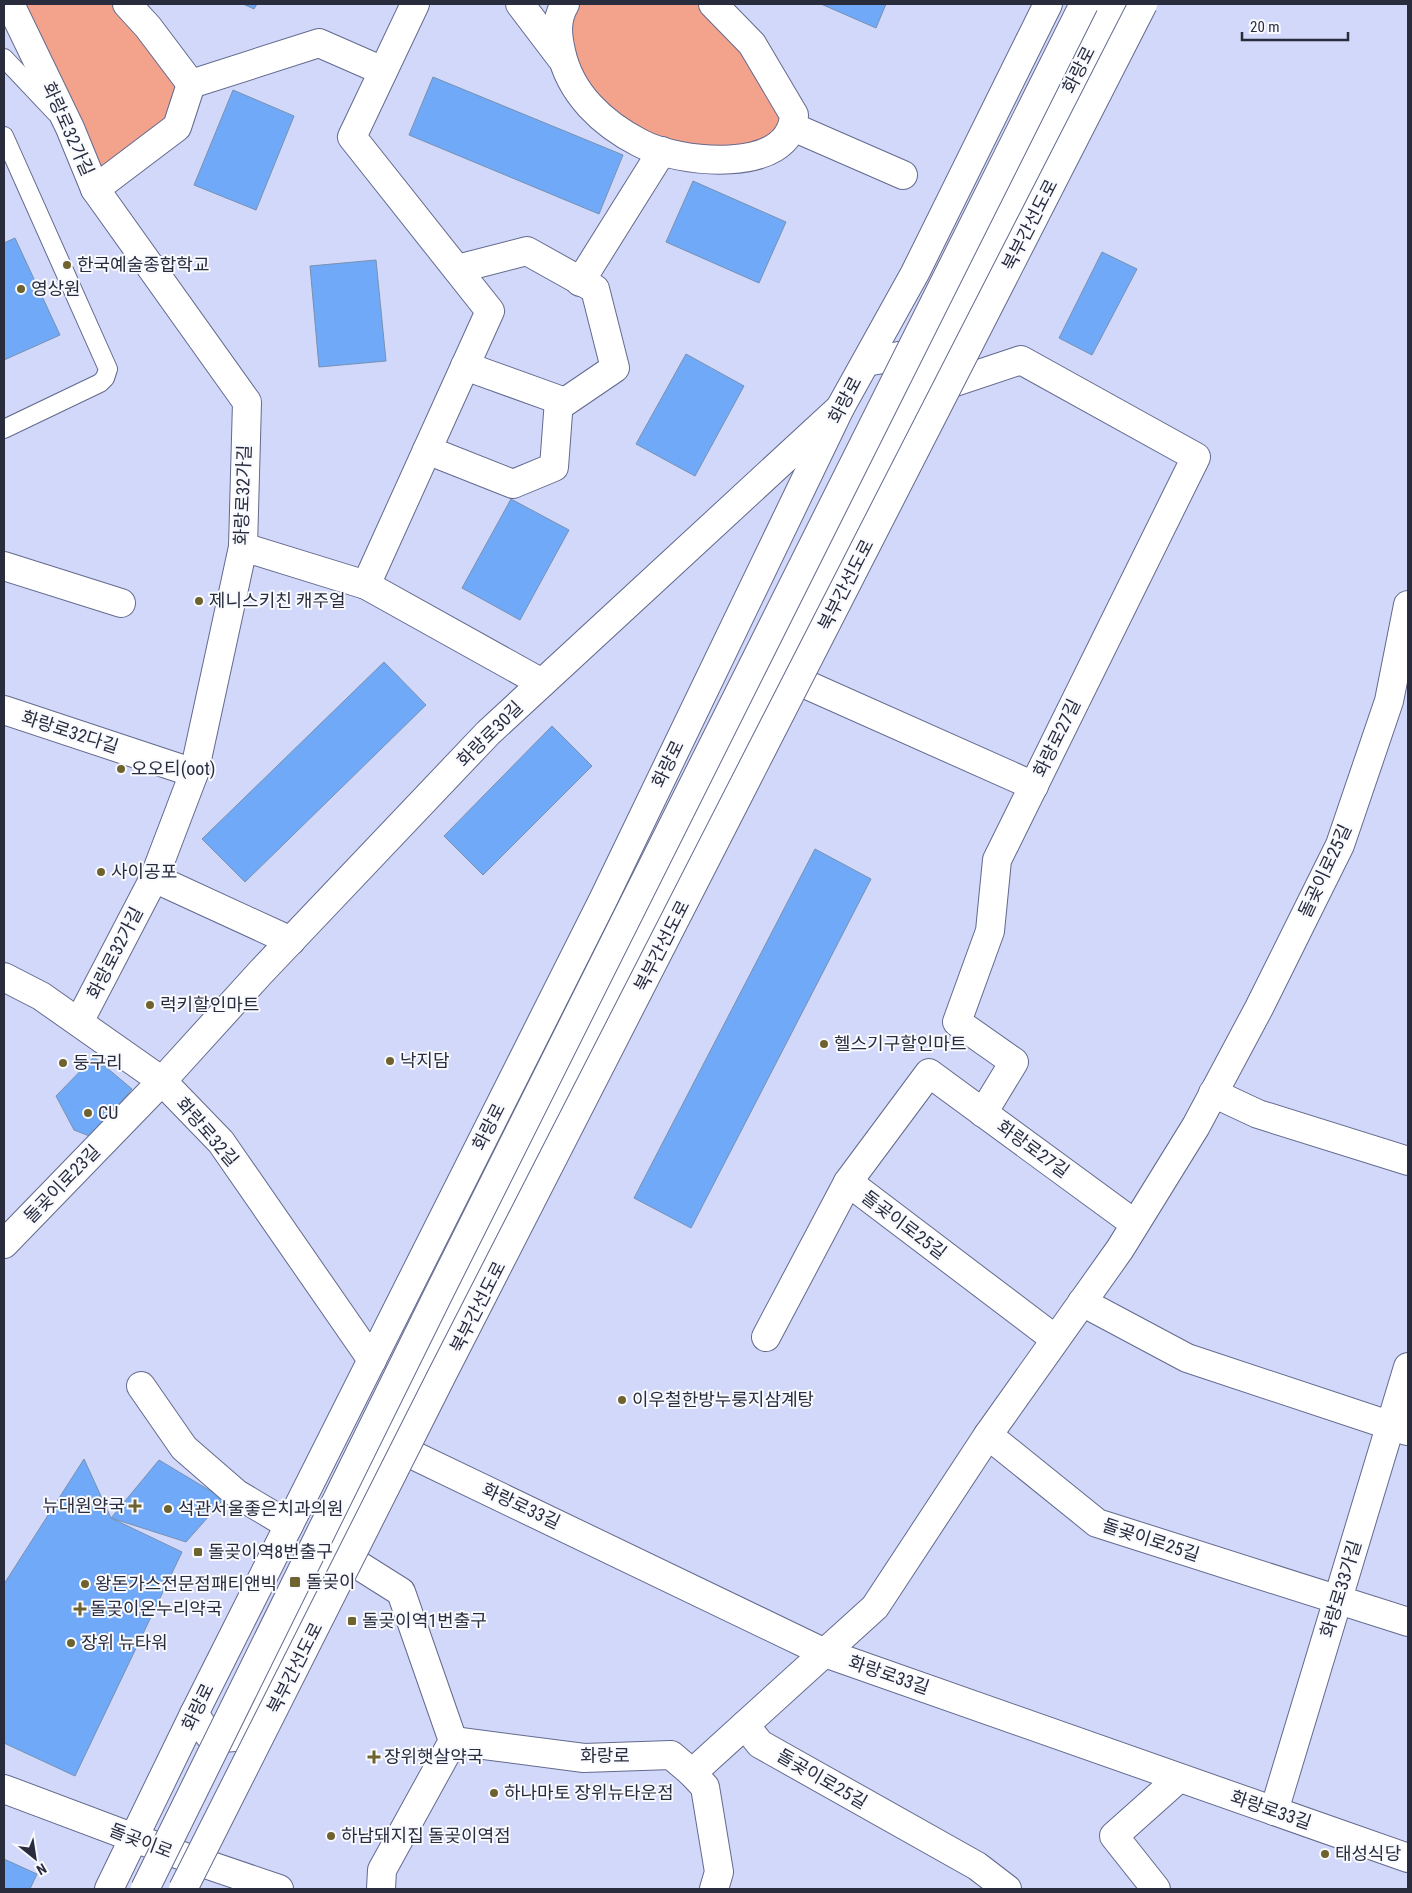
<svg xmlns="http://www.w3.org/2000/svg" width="1412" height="1893" font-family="'Roboto Condensed','Noto Sans KR',sans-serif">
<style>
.park{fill:#f3a28c}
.building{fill:#70a9f7;stroke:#7891b3}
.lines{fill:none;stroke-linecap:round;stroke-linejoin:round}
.lane-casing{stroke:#636a8e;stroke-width:20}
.street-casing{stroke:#636a8e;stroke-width:30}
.secondary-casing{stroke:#636a8e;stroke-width:30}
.primary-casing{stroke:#636a8e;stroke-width:30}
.lane{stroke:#fff;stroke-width:18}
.street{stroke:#fff;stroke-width:28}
.secondary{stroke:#fff;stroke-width:28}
.primary{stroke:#fff;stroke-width:28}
.highway-bridge-casing{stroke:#636a8e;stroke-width:30;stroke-linecap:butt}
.highway-bridge{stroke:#fff;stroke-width:28}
.poi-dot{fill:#6e622f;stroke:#f9faff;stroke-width:2}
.labels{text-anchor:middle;stroke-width:4;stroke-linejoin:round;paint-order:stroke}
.street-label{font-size:18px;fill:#292c3c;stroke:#f9faff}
.poi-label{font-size:18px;fill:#292c3c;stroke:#f9faff;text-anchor:start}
</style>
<rect width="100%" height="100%" fill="#d1d8f9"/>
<g class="park">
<path d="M10,4H125L191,84L177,127L95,189Z"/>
<path d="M572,4H711L770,74L788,137L708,160L613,126L559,42Z"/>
</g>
<g class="building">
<path d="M243,4H257L254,9Z"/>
<path d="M821,4H886L876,28Z"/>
<path d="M433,77L623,155L599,214L409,135Z"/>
<path d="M233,90L294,116L256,210L194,185Z"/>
<path d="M693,181L786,222L759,283L666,242Z"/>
<path d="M15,238L60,335L4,360V243Z"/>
<path d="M1102,252L1137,269L1092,355L1059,338Z"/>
<path d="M376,260L386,361L319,367L310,266Z"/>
<path d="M686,354L744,386L695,476L636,444Z"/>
<path d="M511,499L569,530L520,620L462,588Z"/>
<path d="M384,662L426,705L245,882L202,839Z"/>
<path d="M552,726L592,766L483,875L444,836Z"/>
<path d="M815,849L871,879L691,1228L634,1198Z"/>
<path d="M94,1057L132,1089L92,1137L74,1130L56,1096Z"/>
<path d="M84,1459L111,1518L182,1552L75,1776L4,1743V1584Z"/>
<path d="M159,1460L224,1499L186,1542L111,1518Z"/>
<path d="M4,1859L37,1874L30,1889H4Z"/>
</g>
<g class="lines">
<defs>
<g id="lane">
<path d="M4,58L56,113"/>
<path d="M4,136L108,369L105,378L100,383L4,429"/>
</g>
<g id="street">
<path d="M10,4L70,128L95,189L247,402L243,547L194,773L154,878L79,1022"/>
<path d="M127,4L148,27L191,84L319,43L383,71"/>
<path d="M520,4L561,58"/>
<path d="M565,4C556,19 557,34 561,51C570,94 603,124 640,143C677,163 791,176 794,115L752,44L713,4"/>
<path d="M793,127L903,175"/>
<path d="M95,189L177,127L191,84"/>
<path d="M457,269L527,251L595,289L615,368L565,402L465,366"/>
<path d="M580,282L662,151"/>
<path d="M931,390L1021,360L1196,457L997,860L990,931L957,1022L1014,1062L983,1113"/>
<path d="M427,450L513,484L554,467L559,400"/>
<path d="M243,547L366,585L542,683"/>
<path d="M4,566L121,603"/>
<path d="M366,585L490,311L352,137L415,4"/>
<path d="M778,672L1034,786"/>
<path d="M4,710L194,773"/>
<path d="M154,878L291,941"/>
<path d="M1213,1093L1258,1114L1408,1161"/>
<path d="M848,1182L1055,1339"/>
<path d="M1082,1302L1187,1358L1407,1431"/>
<path d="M766,1337L848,1182L929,1073L1135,1224"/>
<path d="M141,1386L184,1448L237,1494L289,1525"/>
<path d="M988,1435L1097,1523L1408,1622"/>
<path d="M336,1551L401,1592L453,1741L382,1870L381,1889"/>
<path d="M745,1725L760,1744L977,1866L1007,1889"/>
<path d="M453,1741L584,1758L671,1755L692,1773L705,1787L719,1872L714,1889"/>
<path d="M692,1773L875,1607L988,1435L1120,1249L1196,1126L1259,1008L1340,845L1389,701L1408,605"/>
<path d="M1274,1811L1408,1367"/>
<path d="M1156,1889L1114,1836L1179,1778"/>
</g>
<g id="secondary">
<path d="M866,362L910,354L913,373"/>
<path d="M4,977L41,996L162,1081L221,1142L372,1360"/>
<path d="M4,1244L162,1081L261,972L488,733L840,408"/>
<path d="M390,1444L825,1653L1408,1858"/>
<path d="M194,1714L212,1739L245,1736"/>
<path d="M4,1789L185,1857L279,1889"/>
</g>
<g id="primary">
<path d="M249,1728L1113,4"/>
<path d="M109,1889L194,1714L603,900L840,408L915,273L1048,4"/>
</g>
</defs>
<use href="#lane" class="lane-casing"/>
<use href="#street" class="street-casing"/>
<use href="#secondary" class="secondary-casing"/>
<use href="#primary" class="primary-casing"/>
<use href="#lane" class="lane"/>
<use href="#street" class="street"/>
<use href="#secondary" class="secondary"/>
<use href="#primary" class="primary"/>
<defs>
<g id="highway-bridge">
<path d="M145,1889L438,1295L1084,4"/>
<path d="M183,1889L442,1375L1143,4"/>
</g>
</defs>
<use href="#highway-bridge" class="highway-bridge-casing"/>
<use href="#highway-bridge" class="highway-bridge"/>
</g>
<g class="poi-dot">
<circle cx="67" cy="265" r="5"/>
<circle cx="21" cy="289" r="5"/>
<circle cx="199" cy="601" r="5"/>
<circle cx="121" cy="769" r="5"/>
<circle cx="101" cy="872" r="5"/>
<circle cx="150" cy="1005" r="5"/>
<circle cx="824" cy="1044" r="5"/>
<circle cx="390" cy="1061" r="5"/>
<circle cx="63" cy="1063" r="5"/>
<circle cx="88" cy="1113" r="5"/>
<circle cx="622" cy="1400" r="5"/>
<path d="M132.5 1498.5h5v5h5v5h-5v5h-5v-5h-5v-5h5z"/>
<circle cx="168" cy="1509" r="5"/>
<rect x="193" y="1547" width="10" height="10" rx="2.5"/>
<rect x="289" y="1576" width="12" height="12" rx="2.5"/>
<circle cx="85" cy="1584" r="5"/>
<path d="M77.5 1601.5h5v5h5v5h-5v5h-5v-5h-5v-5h5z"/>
<rect x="347" y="1616" width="10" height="10" rx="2.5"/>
<circle cx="71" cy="1643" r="5"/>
<path d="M371.5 1749.5h5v5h5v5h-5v5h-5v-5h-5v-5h5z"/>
<circle cx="494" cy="1793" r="5"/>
<circle cx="331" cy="1836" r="5"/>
<circle cx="1325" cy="1854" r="5"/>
</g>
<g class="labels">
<g class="street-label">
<text transform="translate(1079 70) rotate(-63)" y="6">화랑로</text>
<text transform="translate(68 129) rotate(66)" y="6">화랑로32가길</text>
<text transform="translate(1030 225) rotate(-63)" y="6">북부간선도로</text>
<text transform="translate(845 400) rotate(-62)" y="6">화랑로</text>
<text transform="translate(243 495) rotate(-88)" y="6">화랑로32가길</text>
<text transform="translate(846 585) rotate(-63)" y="6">북부간선도로</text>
<text transform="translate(70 732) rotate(18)" y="6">화랑로32다길</text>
<text transform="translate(490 734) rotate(-45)" y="6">화랑로30길</text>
<text transform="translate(1057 738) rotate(-64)" y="6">화랑로27길</text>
<text transform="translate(668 764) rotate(-64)" y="6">화랑로</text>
<text transform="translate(1325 871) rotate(-65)" y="6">돌곶이로25길</text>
<text transform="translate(662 946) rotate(-63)" y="6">북부간선도로</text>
<text transform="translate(115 953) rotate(-63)" y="6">화랑로32가길</text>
<text transform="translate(489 1127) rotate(-63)" y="6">화랑로</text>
<text transform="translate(207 1132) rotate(49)" y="6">화랑로32길</text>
<text transform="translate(1033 1149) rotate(36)" y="6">화랑로27길</text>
<text transform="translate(62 1184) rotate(-46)" y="6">돌곶이로23길</text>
<text transform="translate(904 1225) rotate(37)" y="6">돌곶이로25길</text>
<text transform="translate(478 1307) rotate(-63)" y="6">북부간선도로</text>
<text transform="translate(521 1506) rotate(25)" y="6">화랑로33길</text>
<text transform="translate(1151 1540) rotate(18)" y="6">돌곶이로25길</text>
<text transform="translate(1341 1589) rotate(-73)" y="6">화랑로33가길</text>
<text transform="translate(295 1668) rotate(-63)" y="6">북부간선도로</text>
<text transform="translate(889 1675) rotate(19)" y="6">화랑로33길</text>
<text transform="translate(198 1707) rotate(-64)" y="6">화랑로</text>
<text x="605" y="1762">화랑로</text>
<text transform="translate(822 1779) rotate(30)" y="6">돌곶이로25길</text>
<text transform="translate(1271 1810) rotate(19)" y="6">화랑로33길</text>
<text transform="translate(141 1841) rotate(21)" y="6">돌곶이로</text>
</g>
<g class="poi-label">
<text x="77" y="271">한국예술종합학교</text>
<text x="31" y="295">영상원</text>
<text x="209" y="607">제니스키친 캐주얼</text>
<text x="131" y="775">오오티(oot)</text>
<text x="111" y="878">사이공포</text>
<text x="160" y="1011">럭키할인마트</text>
<text x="834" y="1050">헬스기구할인마트</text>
<text x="400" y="1067">낙지담</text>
<text x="73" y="1069">둥구리</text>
<text x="98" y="1119">CU</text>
<text x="632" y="1406">이우철한방누룽지삼계탕</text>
<text x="125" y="1512" text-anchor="end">뉴대원약국</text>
<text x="178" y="1515">석관서울좋은치과의원</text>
<text x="208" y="1558">돌곶이역8번출구</text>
<text x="306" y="1588">돌곶이</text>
<text x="95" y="1590">왕돈가스전문점패티앤빅</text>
<text x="90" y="1615">돌곶이온누리약국</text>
<text x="362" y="1627">돌곶이역1번출구</text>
<text x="81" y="1649">장위 뉴타워</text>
<text x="384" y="1763">장위햇살약국</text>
<text x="504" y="1799">하나마토 장위뉴타운점</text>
<text x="341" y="1842">하남돼지집 돌곶이역점</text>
<text x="1335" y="1860">태성식당</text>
</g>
</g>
<rect width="1412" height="1893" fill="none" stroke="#292c3c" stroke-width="10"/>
<g transform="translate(35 1858) rotate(150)" stroke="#f9faff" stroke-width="4" paint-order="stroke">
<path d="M0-4L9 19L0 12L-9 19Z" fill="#292c3c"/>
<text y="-8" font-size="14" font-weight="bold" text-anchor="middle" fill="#292c3c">N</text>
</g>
<path d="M1242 32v8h106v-8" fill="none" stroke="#292c3c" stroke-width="2.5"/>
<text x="1250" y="32" font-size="15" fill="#292c3c" stroke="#f9faff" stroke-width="4" paint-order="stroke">20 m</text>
</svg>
